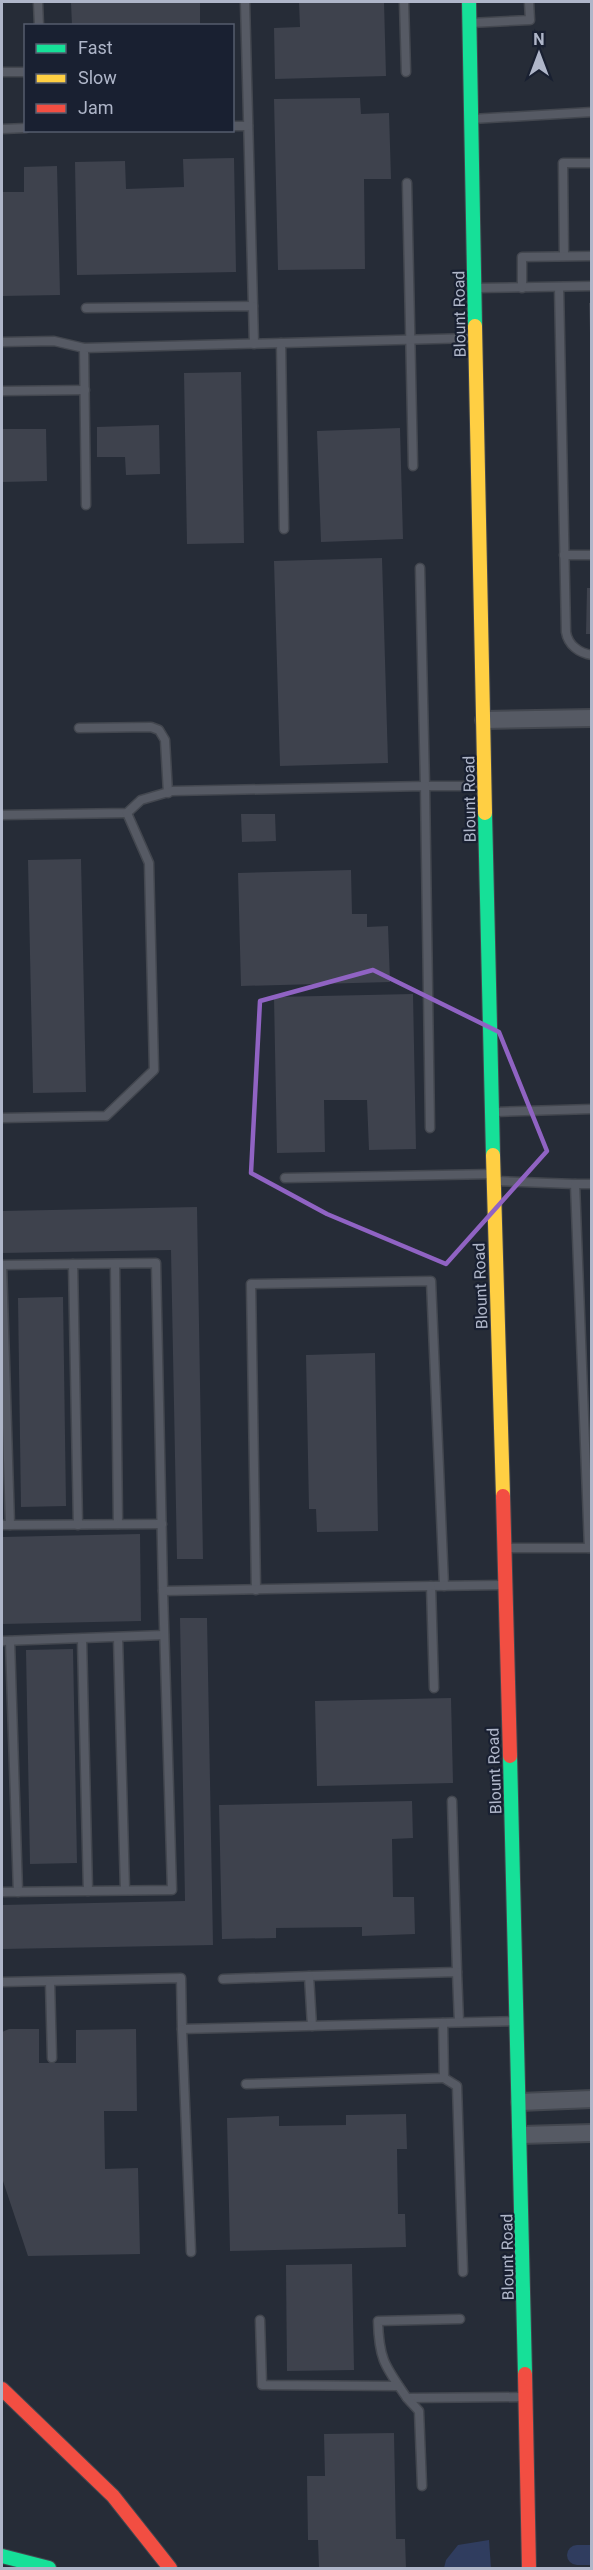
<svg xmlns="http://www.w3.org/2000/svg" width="593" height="2570" font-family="Roboto,sans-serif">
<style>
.water{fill:#303d5f}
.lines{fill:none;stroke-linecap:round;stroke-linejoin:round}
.canal{stroke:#303d5f;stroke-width:20}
.building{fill:#3e424d}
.lane-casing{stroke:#43474f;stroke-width:11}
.street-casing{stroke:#43474f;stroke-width:20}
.fast-casing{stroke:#43474f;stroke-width:16}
.slow-casing{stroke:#43474f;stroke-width:16}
.jam-casing{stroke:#43474f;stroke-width:16}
.lane{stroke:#565a64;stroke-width:8}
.street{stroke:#565a64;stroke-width:16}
.fast{stroke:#16e098;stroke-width:14}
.slow{stroke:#ffcf43;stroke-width:14}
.jam{stroke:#f24e42;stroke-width:14}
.marked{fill:none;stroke:#9063c3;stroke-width:4.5;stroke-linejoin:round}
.labels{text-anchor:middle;stroke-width:4.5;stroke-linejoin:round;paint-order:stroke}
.street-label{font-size:16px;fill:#afb6c9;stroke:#192031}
</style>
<rect width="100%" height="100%" fill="#262c37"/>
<path class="water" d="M489,2540L491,2568H444L446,2560L458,2545Z"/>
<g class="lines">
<path class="canal" d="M577,2555H592"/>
</g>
<g class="building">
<path d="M71,2H200V26H72Z"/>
<path d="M299,2H384L386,76L275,79L274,28L300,27Z"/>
<path d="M360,98L361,114L389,113L391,179H364L365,269L278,270L274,99Z"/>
<path d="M234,158L236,272L77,275L75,162L125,161L126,189L184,187L183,159Z"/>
<path d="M57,166L60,295L2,296V192H24V167Z"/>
<path d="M589,303H592V333H590Z"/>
<path d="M241,372L244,543L187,544L184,373Z"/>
<path d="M159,425L160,474L126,475L125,457H97V427Z"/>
<path d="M400,428L403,539L321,542L317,431Z"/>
<path d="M2,429H46L47,481L2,482Z"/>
<path d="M382,558L388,763L280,766L274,561Z"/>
<path d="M587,588H592V634H586Z"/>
<path d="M241,814H275L276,841L242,842Z"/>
<path d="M81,859L86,1092L33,1093L28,860Z"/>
<path d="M351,870L352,914H367V927L388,926L390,982L241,986L238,873Z"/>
<path d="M413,994L416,1149L369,1150L367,1100H324L325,1152L277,1153L274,997Z"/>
<path d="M197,1207L203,1559H177L171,1250L2,1253V1211Z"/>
<path d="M63,1297L66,1506L21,1507L18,1298Z"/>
<path d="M375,1353L378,1531L317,1532L316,1509H309L306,1355Z"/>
<path d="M140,1534L141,1621L2,1624V1537Z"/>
<path d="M180,1618H207L213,1945L2,1949V1905L185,1901Z"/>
<path d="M73,1649L77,1863L30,1864L26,1650Z"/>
<path d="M451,1698L453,1783L317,1786L315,1701Z"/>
<path d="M412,1801L413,1838L392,1839L393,1897H414L415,1934L362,1936V1927L276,1928V1938L222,1939L219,1805Z"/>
<path d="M9,2029H39V2063H76V2030L136,2029L137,2111H104L105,2169L138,2168L140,2254L28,2256L2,2178V2032Z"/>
<path d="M406,2114L407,2149H397L398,2214H405L406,2247L230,2251L227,2118L279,2116V2126L346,2125V2115Z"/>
<path d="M352,2264L354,2370L287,2371L286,2265Z"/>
<path d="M394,2433L396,2539H405L406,2568H319L318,2540H308L307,2476H325L324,2434Z"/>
</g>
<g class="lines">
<defs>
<g id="lane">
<path d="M38,2L39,26"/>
<path d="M245,2L253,306"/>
<path d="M404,2L406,72"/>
<path d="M470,23L530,20L529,2"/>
<path d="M2,72H26"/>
<path d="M472,119L592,112"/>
<path d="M232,126H248"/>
<path d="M2,129L26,128"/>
<path d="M407,183L413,466"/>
<path d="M564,256L563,163H592"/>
<path d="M559,287L566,632C568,645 579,653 592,655"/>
<path d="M476,288L592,286"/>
<path d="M522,288V257L592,256"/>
<path d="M86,308L253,306L254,344"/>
<path d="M2,342L54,341L84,348"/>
<path d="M281,343L284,529"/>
<path d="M2,391L85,390"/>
<path d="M86,505L84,348L473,338"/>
<path d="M564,555H592"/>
<path d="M420,568L425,786H482"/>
<path d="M79,728L151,727L159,730L165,740L168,793"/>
<path d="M2,815L127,813L141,800L172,791L425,786L430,1128"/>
<path d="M495,1112L592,1109"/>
<path d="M2,1118L106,1116L154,1070L149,863L127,813"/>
<path d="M285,1178L493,1174"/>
<path d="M497,1181L575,1184"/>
<path d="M592,1184H575L589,1548H592"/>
<path d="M73,1264L78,1525"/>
<path d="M115,1264L118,1524"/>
<path d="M2,1265L156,1263L163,1591"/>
<path d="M2,1265L10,1525"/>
<path d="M2,1525L162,1524"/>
<path d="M505,1548H589"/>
<path d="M256,1590L251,1284L431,1281L444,1586"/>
<path d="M118,1638L125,1890"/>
<path d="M82,1640L88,1891"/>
<path d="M2,1641L164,1635"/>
<path d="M10,1641L18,1892"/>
<path d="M434,1688L431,1586L502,1585"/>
<path d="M452,1801L457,1972"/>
<path d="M2,1892L172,1890L163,1591L431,1586"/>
<path d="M309,1976L457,1972L459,2022"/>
<path d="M223,1979L309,1976L312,2026"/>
<path d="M2,1982L181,1978L182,2029L517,2021"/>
<path d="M50,1982L52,2058"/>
<path d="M182,2029L191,2252"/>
<path d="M444,2078L457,2086L463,2272"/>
<path d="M246,2084L444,2078L443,2023"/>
<path d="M460,2319L378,2321C379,2360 385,2366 407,2398L523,2397"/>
<path d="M260,2320L262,2385L398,2386"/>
<path d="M407,2398L419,2411L422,2486"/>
</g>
<g id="street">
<path d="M484,720L592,718"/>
<path d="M520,2102L592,2099"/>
<path d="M521,2135L592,2133"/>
</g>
<g id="fast">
<path d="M469,2L475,326"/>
<path d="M485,813L493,1155"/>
<path d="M510,1756L525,2374"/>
<path d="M2,2556L49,2568"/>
</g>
<g id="slow">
<path d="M475,326L485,813"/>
<path d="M493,1155L503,1496"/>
</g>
<g id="jam">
<path d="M503,1496L510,1756"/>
<path d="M525,2374L529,2568"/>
<path d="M2,2389L113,2496L170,2568"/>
</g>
</defs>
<use href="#lane" class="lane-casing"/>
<use href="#street" class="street-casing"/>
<use href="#fast" class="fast-casing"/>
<use href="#slow" class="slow-casing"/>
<use href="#jam" class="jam-casing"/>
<use href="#lane" class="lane"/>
<use href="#street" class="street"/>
<use href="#fast" class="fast"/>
<use href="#slow" class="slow"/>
<use href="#jam" class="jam"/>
</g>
<path class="marked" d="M373,970L499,1032L547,1151L446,1264L327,1214L251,1173L260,1001Z"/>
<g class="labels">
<g class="street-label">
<text transform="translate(459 314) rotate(-91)" y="6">Blount Road</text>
<text transform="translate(469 799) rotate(-91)" y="6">Blount Road</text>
<text transform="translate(480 1286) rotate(-92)" y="6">Blount Road</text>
<text transform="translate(494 1771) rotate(-92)" y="6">Blount Road</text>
<text transform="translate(507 2257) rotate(-91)" y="6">Blount Road</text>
</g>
</g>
<rect width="593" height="2570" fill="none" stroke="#afb6c9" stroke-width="6"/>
<rect x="24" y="24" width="210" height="108" fill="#192031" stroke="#555c6e" stroke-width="1.5"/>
<rect x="36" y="44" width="30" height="9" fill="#16e098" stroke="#555c6e" stroke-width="1.5"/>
<text x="78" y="54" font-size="18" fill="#afb6c9">Fast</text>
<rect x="36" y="74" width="30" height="9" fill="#ffcf43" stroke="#555c6e" stroke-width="1.5"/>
<text x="78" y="84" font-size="18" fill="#afb6c9">Slow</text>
<rect x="36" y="104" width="30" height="9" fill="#f24e42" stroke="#555c6e" stroke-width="1.5"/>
<text x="78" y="114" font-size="18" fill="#afb6c9">Jam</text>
<g transform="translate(539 54)" stroke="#192031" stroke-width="4.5" paint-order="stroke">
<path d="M0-4.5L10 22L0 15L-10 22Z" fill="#afb6c9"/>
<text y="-9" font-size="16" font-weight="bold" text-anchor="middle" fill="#afb6c9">N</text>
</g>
</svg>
